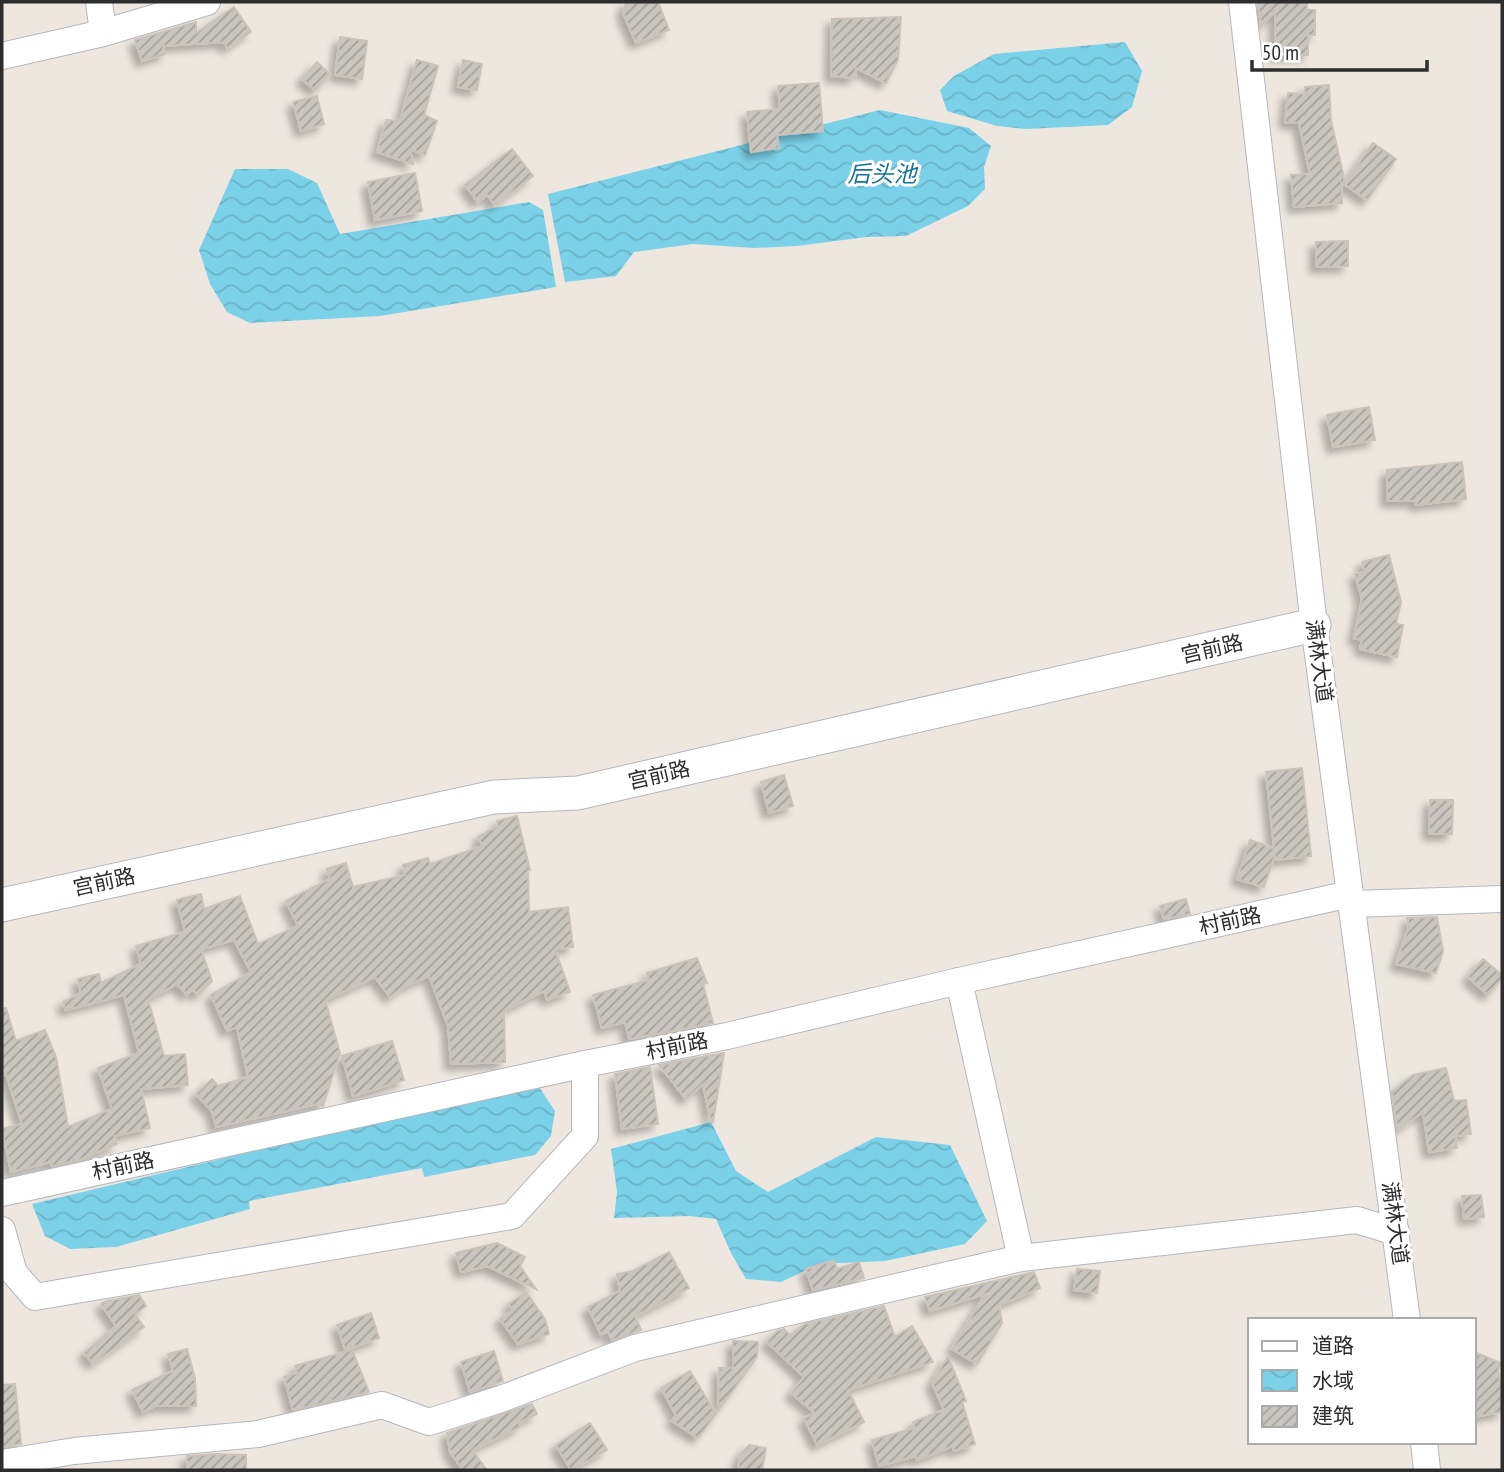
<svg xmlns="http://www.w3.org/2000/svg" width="1504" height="1472" font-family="'PT Sans Narrow','Noto Sans SC',sans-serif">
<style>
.water{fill:url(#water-waves)}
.building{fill:url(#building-hatch);stroke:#c9c3ba;stroke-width:2;filter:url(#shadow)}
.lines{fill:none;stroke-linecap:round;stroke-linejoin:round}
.minor-casing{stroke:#b4b7bf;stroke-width:28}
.tertiary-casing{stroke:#b4b7bf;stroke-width:35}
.minor{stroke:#fff;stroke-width:26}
.tertiary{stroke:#fff;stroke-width:33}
.labels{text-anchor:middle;stroke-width:6;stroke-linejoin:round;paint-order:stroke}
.street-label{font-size:21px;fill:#2d2d2d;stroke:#fff}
.water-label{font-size:23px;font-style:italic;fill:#167298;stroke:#fff}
</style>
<defs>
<pattern id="water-waves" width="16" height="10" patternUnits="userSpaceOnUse" patternTransform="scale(1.75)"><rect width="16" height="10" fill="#7bd1e8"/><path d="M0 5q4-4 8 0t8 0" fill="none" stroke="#6bb4c7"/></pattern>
<pattern id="building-hatch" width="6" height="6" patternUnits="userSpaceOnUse" patternTransform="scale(1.75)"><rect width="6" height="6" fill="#c9c5bf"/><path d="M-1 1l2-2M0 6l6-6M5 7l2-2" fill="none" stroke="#a4a09c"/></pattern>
<filter id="shadow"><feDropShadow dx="-6" dy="6" stdDeviation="3.5" flood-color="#0004"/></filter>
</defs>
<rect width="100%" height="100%" fill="#ede7e0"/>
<g class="water">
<path d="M1125,42L1142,71L1132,107L1108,125L1026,129L997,126L947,111L940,90L954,76L994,54Z"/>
<path d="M880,110L969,128L991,146L984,167L985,189L968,206L906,236L866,237L797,246L754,248L693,244L634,252L616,276L565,282L548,194Z"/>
<path d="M235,169H288L317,183L340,234L529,202L543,210L556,287L380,316L250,323L227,312L210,284L199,250Z"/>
<path d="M537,1084L555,1111L551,1136L535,1155L424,1177L422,1168L249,1201L250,1209L116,1247L70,1249L45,1236L32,1204Z"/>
<path d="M711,1122L736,1171L768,1192L876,1137L950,1145L987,1221L965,1244L885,1261L819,1264L781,1282L746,1279L731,1253L716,1219L690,1216L614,1218L617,1192L611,1149Z"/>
</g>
<g class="building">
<path d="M626,2H658L669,30L636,43L623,13Z"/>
<path d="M1258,2H1307V10H1315V35H1308V55H1276L1275,11L1261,26Z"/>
<path d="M234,7L251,32L227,48L224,42L163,46L165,54L142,61L135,40L196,22V33Z"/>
<path d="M901,17L898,60L886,83L856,68L855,78L831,76L832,19Z"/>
<path d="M340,37L367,41L362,79L335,75Z"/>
<path d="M417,60L438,66L424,115L437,121L425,155L410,149L413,164L377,152L386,120L400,121Z"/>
<path d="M463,60L482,64L477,90L458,87Z"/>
<path d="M317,62L330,74L315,90L302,79Z"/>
<path d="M819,83L823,131L777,135L779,148L751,152L747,112L780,109L778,86Z"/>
<path d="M1329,85L1331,120L1345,183L1373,143L1396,159L1367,200L1341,182L1342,203L1294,207L1291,175L1310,174L1299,123L1285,122L1288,93L1305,94V87Z"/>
<path d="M317,96L324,124L301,131L293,102Z"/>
<path d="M512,149L533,176L495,205L487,195L478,202L465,185Z"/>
<path d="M415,173L422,211L375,220L368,182Z"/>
<path d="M1348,241V266L1316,267V242Z"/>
<path d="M1369,407L1375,440L1333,447L1327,415Z"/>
<path d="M1462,462L1466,499L1416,505L1415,501H1387V470Z"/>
<path d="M1389,555L1401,602L1396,624L1403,625L1397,657L1360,649L1362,640L1354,638L1362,599L1355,574L1365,572L1362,562Z"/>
<path d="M1302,768L1311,856L1276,860L1275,855L1264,887L1237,879L1250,840L1274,848L1266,772Z"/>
<path d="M784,775L793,806L769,813L761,782Z"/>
<path d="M1430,800H1453L1452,834H1429Z"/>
<path d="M517,816L530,870H528L529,912L568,907L573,947L555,949L570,992L547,1000L544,991L504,1010L505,1062L451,1064L448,1026L429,976L405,986L390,997L375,977L327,999L326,1003L340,1053L323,1106L317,1104L216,1127L212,1111L196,1094L212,1079L218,1086L248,1077L237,1027L227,1031L211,995L251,972L234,940L201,949L212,981L198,995L192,989L187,995L177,984L148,999L164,1056L185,1054L188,1085L141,1089L150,1128L114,1136L117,1144L79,1160L52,1166L51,1162L11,1172L2,1129L22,1124L6,1074L2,1076V1009L6,1008L16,1041L45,1030L56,1057L68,1127L112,1109L98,1068L139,1053L124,995L66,1010L63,1002L81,993L78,979L99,974L101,983L141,964L136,946L185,932L177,900L201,894L204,909L240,896L258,944L298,926L286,901L330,879L327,869L346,863L353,887L405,875L403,865L428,858L430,864L483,846L478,837L498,826L497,821Z"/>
<path d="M1186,899L1190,914L1164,919L1160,906Z"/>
<path d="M1437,917L1443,951L1436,973L1396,964L1409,926L1407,918Z"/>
<path d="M697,958L707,983L703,984L713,1023L629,1039L625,1022L602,1028L593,995L649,980L647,973Z"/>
<path d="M1483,959L1502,975V978L1488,995L1468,977Z"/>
<path d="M392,1041L404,1080L353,1096L342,1056Z"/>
<path d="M724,1053L713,1122H711L703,1084L686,1099L659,1065Z"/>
<path d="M650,1067L658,1124L622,1129L615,1074Z"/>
<path d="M1446,1068L1454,1101L1466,1100L1471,1134L1455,1136L1457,1148L1429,1152L1423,1112L1397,1130L1392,1092L1413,1075Z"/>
<path d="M1481,1195L1484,1217L1464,1219L1462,1196Z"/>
<path d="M497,1243L525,1257L520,1266L536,1289L487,1266L461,1272L456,1253Z"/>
<path d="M669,1252L689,1288L635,1316L641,1330L612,1340L608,1331L601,1335L588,1307L620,1291L617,1274L633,1271Z"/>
<path d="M834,1260L837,1269L859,1262L864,1278L813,1290L806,1269Z"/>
<path d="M1077,1269L1100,1271L1097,1293L1074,1290Z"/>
<path d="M1034,1272L1040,1288L999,1305L1002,1323L977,1364L952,1349L985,1294L930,1311L925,1297Z"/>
<path d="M526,1292L545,1319L549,1334L518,1344L500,1319L513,1310L509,1304Z"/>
<path d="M139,1295L146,1306L135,1314L144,1327L93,1364L84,1353L116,1326L101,1304L107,1301Z"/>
<path d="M884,1306L895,1337L912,1326L933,1362L848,1390L864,1422L817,1445L804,1418L815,1413L791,1393L804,1377L767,1342L777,1331L784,1329L790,1335L805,1324Z"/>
<path d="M371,1313L379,1338L345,1350L337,1325Z"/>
<path d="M733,1341L758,1342L757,1357L718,1411L719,1368H733Z"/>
<path d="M187,1349L195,1378L196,1406H155L143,1412L132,1390L173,1371L168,1354Z"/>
<path d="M352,1350L369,1392L293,1410L284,1377L297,1373L295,1366Z"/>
<path d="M494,1351L503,1381L470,1392L461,1362Z"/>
<path d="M1474,1352L1501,1363L1498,1370L1502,1395V1412L1474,1417Z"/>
<path d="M948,1356L966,1401L962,1402L975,1444L954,1451L953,1446L917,1460L916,1456L879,1466L872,1440L915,1428L913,1422L944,1410L932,1383Z"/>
<path d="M690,1371L716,1414L698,1438L672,1421L676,1415L661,1388Z"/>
<path d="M15,1384L21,1444L2,1447V1385Z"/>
<path d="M532,1404L537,1414L518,1423L520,1427L472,1450L487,1470H463L450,1452L447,1433Z"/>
<path d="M590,1423L607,1450L571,1470L556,1445Z"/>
<path d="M749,1445L766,1448L762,1470H738L740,1455Z"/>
<path d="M217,1454L246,1455V1470H187V1456Z"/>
</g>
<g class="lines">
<defs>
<g id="minor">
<path d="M99,2L103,33L207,2"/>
<path d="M1242,2L1314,625L1407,1320"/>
<path d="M2,56L103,33"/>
<path d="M1352,904L1502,899"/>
<path d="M959,981L1021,1258L1357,1220L1396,1232"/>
<path d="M2,1193L585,1064L727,1036L959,981L1350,894"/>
<path d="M2,1230L14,1273L35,1297L512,1216L585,1136V1064"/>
<path d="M1424,1442L1427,1470"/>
<path d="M2,1463L74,1451L258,1434L382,1405L429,1422L501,1399L635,1348L1021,1258"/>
</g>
<path id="tertiary" d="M2,905L494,797L578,793L1314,625"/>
</defs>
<use href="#minor" class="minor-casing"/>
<use href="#tertiary" class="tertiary-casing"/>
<use href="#minor" class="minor"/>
<use href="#tertiary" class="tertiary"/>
</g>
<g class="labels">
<g class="street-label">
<text transform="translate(1212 649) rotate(-13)" y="7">宫前路</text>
<text transform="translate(1319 661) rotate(82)" y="7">满林大道</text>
<text transform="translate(659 775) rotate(-13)" y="7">宫前路</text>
<text transform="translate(104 882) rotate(-12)" y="7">宫前路</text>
<text transform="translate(1230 921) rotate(-12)" y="7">村前路</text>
<text transform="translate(677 1046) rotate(-11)" y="7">村前路</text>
<text transform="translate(123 1166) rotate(-12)" y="7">村前路</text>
<text transform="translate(1395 1223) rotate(82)" y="7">满林大道</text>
</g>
<g class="water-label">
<text x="882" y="182">后头池</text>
</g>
</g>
<rect width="1504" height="1472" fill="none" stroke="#2d2d2d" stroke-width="7"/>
<rect x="1248" y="1318" width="228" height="126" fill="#ffffff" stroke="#ababab" stroke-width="2"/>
<rect x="1262" y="1341" width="35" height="10" fill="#ffffff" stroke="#ababab" stroke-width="2"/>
<text x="1312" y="1353" font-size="21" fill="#2d2d2d">道路</text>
<rect x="1262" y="1370" width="35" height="21" fill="url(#water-waves)" stroke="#ababab" stroke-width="2"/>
<text x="1312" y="1388" font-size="21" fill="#2d2d2d">水域</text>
<rect x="1262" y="1406" width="35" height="21" fill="url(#building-hatch)" stroke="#ababab" stroke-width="2"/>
<text x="1312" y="1423" font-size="21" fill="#2d2d2d">建筑</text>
<path d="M1252 60v10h175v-10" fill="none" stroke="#2d2d2d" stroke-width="3.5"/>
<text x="1262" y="60" font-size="21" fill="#2d2d2d" stroke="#ffffff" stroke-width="5" paint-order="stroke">50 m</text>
</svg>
